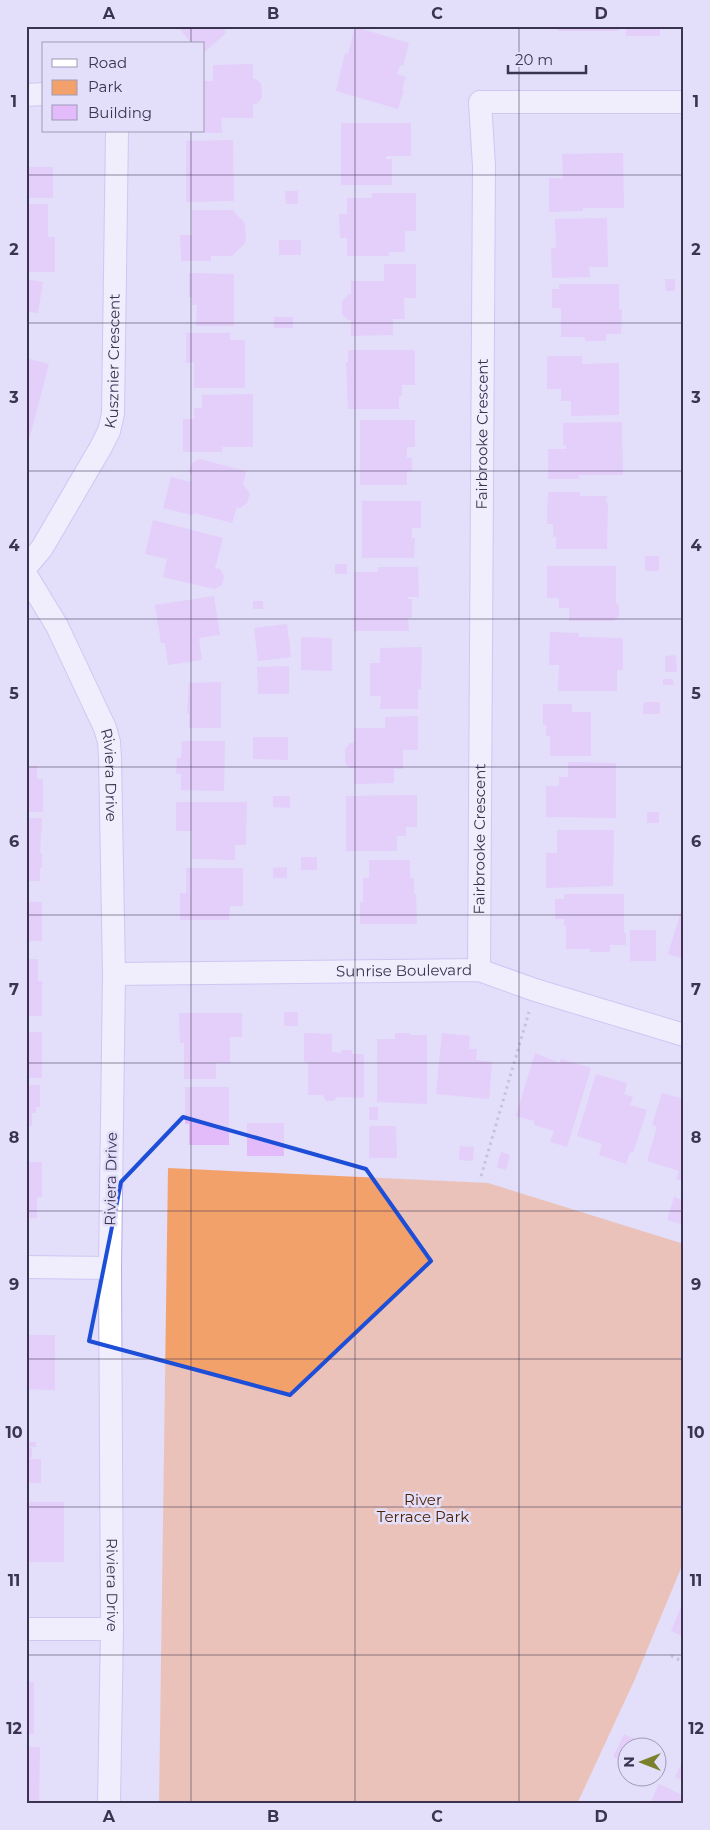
<svg xmlns="http://www.w3.org/2000/svg" width="710" height="1830" font-family="Montserrat,sans-serif">
<style>
.green{fill:#f3a16b}
.building{fill:#e4bbfa}
.lines{fill:none;stroke-linecap:round;stroke-linejoin:round}
.minor-casing{stroke:#b7aaed;stroke-width:24}
.path{stroke:#a49eba;stroke-width:3;stroke-dasharray:2.5 4;stroke-linecap:butt}
.minor{stroke:#fff;stroke-width:22}
.marked{fill:none;stroke:#1d4ed8;stroke-width:4;stroke-linejoin:round}
.grid{fill:none;stroke:#3a3450;stroke-width:1;stroke-opacity:0.55}
.labels{text-anchor:middle;stroke-width:5;stroke-linejoin:round;paint-order:stroke}
.street-label{font-size:15px;fill:#3a3450;stroke:#e3defa}
.park-label{font-size:15px;fill:#4d2200;stroke:#e3defa}
.neatline{fill:none;stroke:#3a3450;stroke-width:2}
.grid-label{font-size:16px;text-anchor:middle;font-weight:bold;fill:#3a3450}
</style>
<rect width="100%" height="100%" fill="#e3defa"/>
<path class="green" d="M168,1168L488,1183L684,1244V1561L635,1679L577,1804H159Z"/>
<g class="building">
<path d="M184,26H225L223,28L226,33L204,52V44H192L180,29Z"/>
<rect x="525" y="26" width="24" height="3"/>
<rect x="558" y="26" width="61" height="5"/>
<rect x="626" y="26" width="34" height="10"/>
<path d="M355,27L409,43L403,66L400,65L397,74L406,77L402,89L404,90L398,109L336,91L345,53L348,54Z"/>
<path d="M253,64V79H256L261,84L262,98L256,104H253V118H221L222,133H204V81H213V65Z"/>
<path d="M341,123H411V156H386V159H392V185H341Z"/>
<path d="M233,140L234,201L186,202V141Z"/>
<path d="M623,153L624,208H583V211L549,212V178H563L562,154Z"/>
<rect x="26" y="167" width="27" height="31"/>
<path d="M285,191H298V204H286Z"/>
<path d="M372,193H416V231H405V252H389V256H347V238H340L339,214H347V198H372Z"/>
<path d="M26,204H48V237H55V272H26Z"/>
<path d="M192,210H232L245,223L246,242L232,256H211V261H181L180,235H192Z"/>
<path d="M607,218L608,267H589L590,277L552,278L551,248H556L555,219Z"/>
<rect x="279" y="240" width="22" height="15"/>
<path d="M384,264H416V298H404L405,319H393V335L351,336V320H348L342,314V301L348,295L351,294V281H384Z"/>
<path d="M189,273L234,274V326H196L197,305H192V297H189Z"/>
<path d="M26,279L43,282L38,313L26,312Z"/>
<path d="M665,279H675V291H666Z"/>
<path d="M559,284H619V309H622L621,334H606V341H585V337H561V308H552V289H559Z"/>
<rect x="274" y="317" width="19" height="11"/>
<path d="M186,333H230V340H245V388H194V362L186,363Z"/>
<path d="M348,350H415V385H402V396H399V409H348L346,362H348Z"/>
<path d="M547,356H582V364L619,363V415L571,416V401H561V389H547Z"/>
<path d="M26,358L49,364L30,436L26,435Z"/>
<path d="M253,394V447H222V452H183V419H194V408H202V395Z"/>
<path d="M360,420H415V447H407V458H412V471H407V485H360Z"/>
<path d="M622,422L623,475H579V479H548V449H566V445H563V423Z"/>
<path d="M199,459L246,471L243,485L250,493L247,503L240,508L237,507L232,523L194,513L192,515L163,508L171,477L191,482L192,477L189,472L192,463Z"/>
<path d="M548,492H580V496H607L606,503H608L607,549H556V537H553V524H547Z"/>
<path d="M362,501H421V528H412V538H415L414,558H362Z"/>
<path d="M153,520L223,538L215,568L220,569L224,576L222,585L214,589L163,577L167,559L145,554Z"/>
<rect x="645" y="556" width="14" height="15"/>
<rect x="335" y="564" width="12" height="10"/>
<path d="M547,566H616V603L619,605V616L614,621H569V608H559V598H547Z"/>
<path d="M378,567H418L419,597H408V599H412V618H408L409,631H354V572H378Z"/>
<path d="M214,596L220,635L199,638L202,660L168,665L165,643H161L155,605Z"/>
<rect x="253" y="601" width="10" height="8"/>
<path d="M287,624L291,657L258,661L254,628Z"/>
<path d="M550,632L579,633V637L623,638V670H617V691H558L559,665H549Z"/>
<path d="M301,637L332,638V671L301,670Z"/>
<path d="M422,647L421,689H418V709H380L381,696H370V663H380V648Z"/>
<path d="M676,655L677,672H665V656Z"/>
<path d="M289,666V694H258L257,667Z"/>
<path d="M663,679H673L674,685H663Z"/>
<path d="M221,682V728H189V713H187L189,683Z"/>
<path d="M644,702H660V714H643Z"/>
<path d="M543,704H572V712H591V756H550V736H546V725H543Z"/>
<path d="M418,716V750H403V769H394V783L354,784V768H350L345,763V749L350,743H354V728H385V717Z"/>
<path d="M253,737H288V760L253,759Z"/>
<path d="M182,741H225L224,791L181,790V774H176L177,758H181Z"/>
<path d="M568,762L616,763V818L546,817V786H559V777H568Z"/>
<path d="M26,766H37V779H43V812H26Z"/>
<path d="M417,795V827H406V836H397V851H346V796Z"/>
<path d="M273,796H290V808L273,807Z"/>
<path d="M176,802H247L246,845H235V860L192,859V831H176Z"/>
<rect x="647" y="812" width="12" height="11"/>
<path d="M26,818H42L40,853H42V868H40V881H26Z"/>
<path d="M557,830H614L613,886L546,888V853H557Z"/>
<rect x="301" y="857" width="16" height="13"/>
<path d="M369,860H410V878H414V894H416L417,924H360V902H363V878H369Z"/>
<path d="M287,867V878H273V868Z"/>
<path d="M186,868H243V906H230L229,920H180V893H186Z"/>
<path d="M564,894H624V933H626V945H610V952H590V949H566V926H564V919H555V899H564Z"/>
<rect x="26" y="902" width="16" height="39"/>
<path d="M684,902V959L668,954Z"/>
<rect x="630" y="930" width="26" height="31"/>
<path d="M26,959H38V981H42V1016H26Z"/>
<rect x="284" y="1012" width="14" height="14"/>
<path d="M179,1013H242V1037H230V1063H216V1079H184V1043H180Z"/>
<rect x="26" y="1032" width="16" height="46"/>
<path d="M304,1033L332,1034V1052L341,1053V1050H352V1054H364V1098L337,1097L334,1101H326L323,1095H308V1062H304Z"/>
<path d="M395,1033H410V1035H427V1104L377,1102V1039H395Z"/>
<path d="M442,1033L470,1036L469,1049H477L476,1060L492,1062L489,1099L436,1094Z"/>
<path d="M535,1053L560,1063L561,1059L591,1068L567,1147L550,1142L554,1131L534,1125V1121L516,1116Z"/>
<path d="M596,1074L627,1083L624,1094L633,1097L630,1105L647,1110L633,1153L630,1152L626,1164L599,1155L602,1144L577,1136Z"/>
<path d="M26,1085H40V1107H36V1113H32V1126H26Z"/>
<path d="M185,1087H229V1145H189V1124H185Z"/>
<path d="M662,1093L684,1099V1181L676,1179L679,1171L647,1161L657,1127L652,1125Z"/>
<rect x="369" y="1107" width="9" height="13"/>
<rect x="247" y="1123" width="37" height="33"/>
<path d="M369,1126H396L397,1158H369Z"/>
<path d="M460,1146L474,1147L473,1161L459,1160Z"/>
<path d="M501,1152L510,1155L506,1170L497,1167Z"/>
<path d="M26,1162H42V1197H37V1218H26Z"/>
<path d="M674,1197L684,1200V1225L667,1220Z"/>
<path d="M26,1335H55V1390L26,1389Z"/>
<rect x="26" y="1442" width="10" height="5"/>
<rect x="26" y="1448" width="6" height="10"/>
<rect x="26" y="1459" width="15" height="24"/>
<path d="M28,1502H64V1562H28L26,1521L28,1520Z"/>
<path d="M681,1607L684,1609V1637L671,1631Z"/>
<rect x="26" y="1682" width="8" height="52"/>
<path d="M624,1734L653,1748H628V1764L613,1757Z"/>
<path d="M26,1747H40L39,1804H26Z"/>
<path d="M684,1759V1781L675,1777Z"/>
<path d="M659,1784L684,1796V1804H650Z"/>
</g>
<g class="lines">
<defs>
<g id="minor">
<path d="M26,95L44,94"/>
<path id="s1" d="M26,567L42,548L101,447L109,431L113,414L117,131"/>
<path id="s2" d="M26,575L57,626L105,728L109,742L110,757L114,974L110,1268L112,1629L109,1804"/>
<path id="s3" d="M479,970L484,166L480,102H684"/>
<path id="s4" d="M114,974L479,970L535,990L684,1035"/>
<path d="M26,1267L110,1268"/>
<path d="M26,1629H112"/>
</g>
</defs>
<use href="#minor" class="minor-casing"/>
<g class="path">
<path d="M481,1176L529,1012"/>
<path d="M671,1656L684,1662"/>
</g>
<use href="#minor" class="minor"/>
</g>
<path d="M0 0H710V1830H0ZM183,1117L366,1169L431,1261L290,1395L89,1341L121,1182Z" fill="#e3defa" fill-opacity=".55" fill-rule="evenodd"/>
<path class="marked" d="M183,1117L366,1169L431,1261L290,1395L89,1341L121,1182Z"/>
<path class="grid" d="M191,26V44M355,26V1804M519,26V1804M191,131V1804M26,175H684M26,323H684M26,471H684M26,619H684M26,767H684M26,915H684M26,1063H684M26,1211H684M26,1359H684M26,1507H684M26,1655H684"/>
<g class="labels">
<g class="street-label">
<text dy="5" stroke="none"><textPath href="#s1" startOffset="230">Kusznier Crescent</textPath></text>
<text dy="5" stroke="none"><textPath href="#s3" startOffset="536">Fairbrooke Crescent</textPath></text>
<text dy="5" stroke="none"><textPath href="#s2" startOffset="220">Riviera Drive</textPath></text>
<text dy="5" stroke="none"><textPath href="#s3" startOffset="131">Fairbrooke Crescent</textPath></text>
<text dy="5" stroke="none"><textPath href="#s4" startOffset="290">Sunrise Boulevard</textPath></text>
<text transform="translate(111 1179) rotate(-89)" y="5">Riviera Drive</text>
<text dy="5" stroke="none"><textPath href="#s2" startOffset="1030">Riviera Drive</textPath></text>
</g>
<g class="park-label">
<text x="423" y="1505">River<tspan x="423" dy="17">Terrace Park</tspan></text>
</g>
</g>
<rect width="710" height="1830" fill="none" stroke="#e3defa" stroke-width="55"/>
<rect x="42" y="42" width="162" height="90" fill="#e3defa" stroke="#9f9ab6"/>
<rect x="52" y="59" width="25" height="8" fill="#ffffff" stroke="#9f9ab6"/>
<text x="88" y="68" font-size="15" fill="#3a3450">Road</text>
<rect x="52" y="80" width="25" height="15" fill="#f3a16b" stroke="#9f9ab6"/>
<text x="88" y="92" font-size="15" fill="#3a3450">Park</text>
<rect x="52" y="105" width="25" height="15" fill="#e4bbfa" stroke="#9f9ab6"/>
<text x="88" y="118" font-size="15" fill="#3a3450">Building</text>
<g transform="translate(642 1762) rotate(270)"><circle r="24" fill="#e3defa" stroke="#9f9ab6"/>
<path d="M0-4L9 19L0 12L-9 19Z" fill="#7a802b"/>
<text y="-8" font-size="14" font-weight="bold" text-anchor="middle" fill="#3a3450">N</text>
</g>
<path d="M508 65v8h78v-8" fill="none" stroke="#3a3450" stroke-width="2.5"/>
<text x="515" y="65" font-size="15" fill="#3a3450" stroke="#e3defa" stroke-width="4" paint-order="stroke">20 m</text>
<rect x="28" y="28" width="654" height="1774" class="neatline"/>
<g class="grid-label">
<text x="109" y="19">A</text>
<text x="273" y="19">B</text>
<text x="437" y="19">C</text>
<text x="601" y="19">D</text>
<text x="14" y="107">1</text>
<text x="696" y="107">1</text>
<text x="14" y="255">2</text>
<text x="696" y="255">2</text>
<text x="14" y="403">3</text>
<text x="696" y="403">3</text>
<text x="14" y="551">4</text>
<text x="696" y="551">4</text>
<text x="14" y="699">5</text>
<text x="696" y="699">5</text>
<text x="14" y="847">6</text>
<text x="696" y="847">6</text>
<text x="14" y="995">7</text>
<text x="696" y="995">7</text>
<text x="14" y="1143">8</text>
<text x="696" y="1143">8</text>
<text x="14" y="1290">9</text>
<text x="696" y="1290">9</text>
<text x="14" y="1438">10</text>
<text x="696" y="1438">10</text>
<text x="14" y="1586">11</text>
<text x="696" y="1586">11</text>
<text x="14" y="1734">12</text>
<text x="696" y="1734">12</text>
<text x="109" y="1822">A</text>
<text x="273" y="1822">B</text>
<text x="437" y="1822">C</text>
<text x="601" y="1822">D</text>
</g>
</svg>
